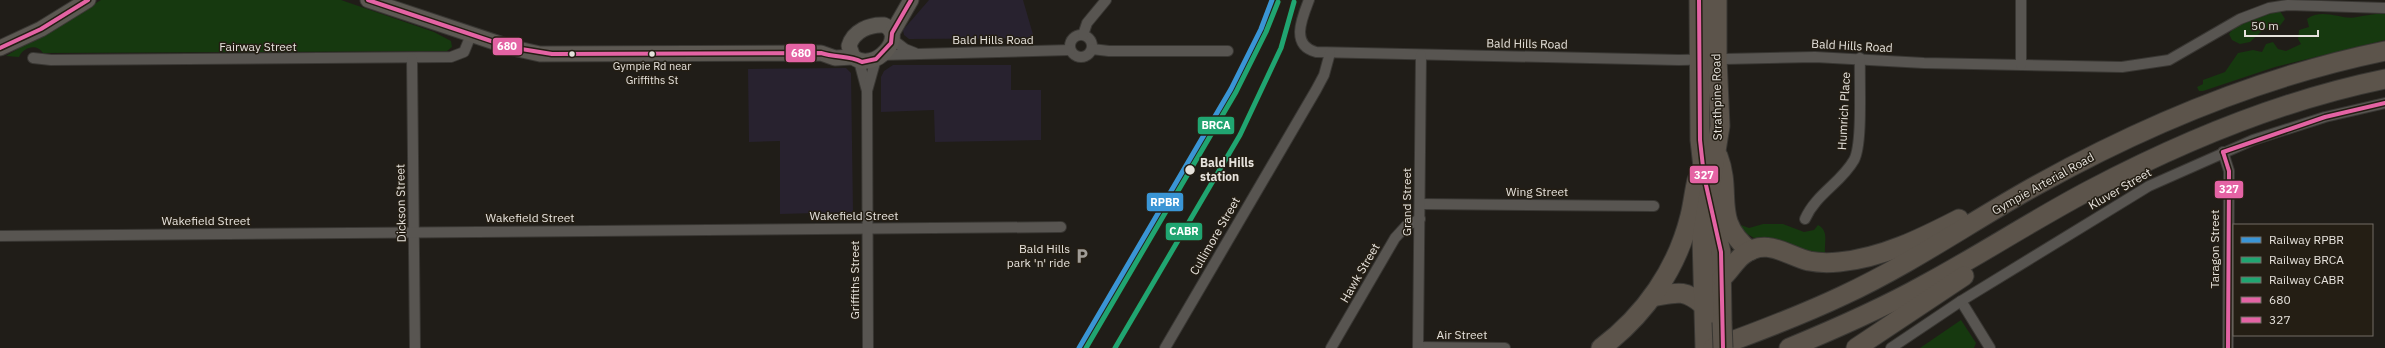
<svg xmlns="http://www.w3.org/2000/svg" width="2385" height="348" font-family="'IBM Plex Sans',sans-serif">
<style>
.commercial{fill:#28222f}
.green{fill:#16390f}
.lines{fill:none;stroke-linecap:round;stroke-linejoin:round}
.street-casing{stroke:#393733;stroke-width:12}
.secondary-casing{stroke:#393733;stroke-width:17}
.highway-casing{stroke:#393733;stroke-width:21}
.street{stroke:#585551;stroke-width:10}
.secondary{stroke:#5c5852;stroke-width:15}
.highway{stroke:#5c544b;stroke-width:19}
.rail-casing{stroke:#5f5c58;stroke-width:4.5}
.rail{stroke:#241e14;stroke-width:3;stroke-dasharray:9;stroke-linecap:butt}
.highway-bridge-casing{stroke:#393733;stroke-width:21;stroke-linecap:butt}
.highway-bridge{stroke:#5c544b;stroke-width:19}
.bus-1-casing{stroke:#241e14;stroke-width:7}
.bus-2-casing{stroke:#241e14;stroke-width:7}
.bus-1{stroke:#e463a4;stroke-width:4}
.bus-2{stroke:#e463a4;stroke-width:4}
.rail-1-casing{stroke:#241e14;stroke-width:8}
.rail-2-casing{stroke:#241e14;stroke-width:8}
.rail-3-casing{stroke:#241e14;stroke-width:8}
.rail-1{stroke:#3a95d5;stroke-width:5}
.rail-2{stroke:#20a571;stroke-width:5}
.rail-3{stroke:#20a571;stroke-width:5}
.bus-dot{fill:#e6e2dc;stroke:#241e14;stroke-width:1.5}
.labels{text-anchor:middle;stroke-width:3;stroke-linejoin:round;paint-order:stroke}
.bus-label{font-size:11px;fill:#e6e2dc;stroke:#241e14}
.street-label{font-size:12px;fill:#e6e2dc;stroke:#241e14}
.stop-label{font-size:12px;font-weight:bold;fill:#e6e2dc;stroke:#241e14;text-anchor:start}
.poi-label{font-size:12px;fill:#e6e2dc;stroke:#241e14;text-anchor:end}
.line-badge{stroke:#241e14;stroke-width:1.5}
.badge-label{font-size:11px;text-anchor:middle;font-weight:bold;fill:#fff}
</style>
<rect width="100%" height="100%" fill="#201d18"/>
<g class="commercial">
<path d="M929,0H1023L1034,38L909,39L904,35L903,30Z"/>
<path d="M893,65H1011V90H1041V140L935,142L934,110L881,112V77L884,71Z"/>
<path d="M846,68L851,73L853,212L780,214V141L749,142L748,69Z"/>
</g>
<g class="green">
<path d="M101,0H341L434,32L451,41L452,47L447,51L43,53C37,43 23,47 19,57L6,56Z"/>
<path d="M2275,11H2280L2285,19L2279,27L2264,29L2250,42L2240,44L2232,40L2229,34L2237,24Z"/>
<path d="M2385,13V40L2275,67L2203,91H2199L2197,87L2203,84V80L2225,72L2238,53L2253,50L2262,52L2266,44L2273,42L2278,49L2286,51L2301,44L2298,39L2299,30L2309,27L2307,19C2323,7 2343,21 2357,17C2366,15 2375,14 2385,13Z"/>
<path d="M1738,224L1749,228L1763,224H1783L1804,232L1814,230L1818,225C1831,232 1822,246 1826,257L1754,238L1744,232Z"/>
<path d="M1961,320L1976,343L1974,348H1920Z"/>
</g>
<g class="lines">
<defs>
<g id="street">
<path d="M1309,0C1302,18 1290,45 1316,52L1679,60L1815,57L1924,63L2122,67L2169,60L2240,19L2269,8L2288,5L2385,8"/>
<path d="M2021,0V65"/>
<circle cx="1081" cy="46" r="11"/>
<path d="M1083,35L1087,23L1106,0"/>
<path d="M892,39L905,49L915,53"/>
<path d="M1092,49L1109,51H1228"/>
<path d="M881,55L1070,50"/>
<path d="M33,58L51,60L451,57L464,52L471,35"/>
<path d="M412,59L415,348"/>
<path d="M859,61L867,91"/>
<path d="M2223,152L2229,171L2228,348"/>
<path d="M1420,204L1654,206"/>
<path d="M1805,219C1816,194 1841,183 1854,160C1863,144 1859,80 1860,58"/>
<path d="M0,236L1061,227"/>
<path d="M1961,301L1990,348"/>
<path d="M1418,347L1505,348"/>
<path d="M868,348L867,91L876,59"/>
<path d="M1165,348L1316,90L1324,75L1330,53"/>
<path d="M1331,348L1395,238L1406,226L1420,219"/>
<path d="M1418,348L1421,55"/>
<path d="M1891,348L1961,301L2149,186L2253,140L2325,117L2385,103"/>
</g>
<g id="secondary">
<path d="M368,0L509,47L540,54L821,53L835,58L853,57"/>
<path d="M884,25C908,35 875,74 853,57L849,46C853,31 870,24 884,25Z"/>
<path d="M892,33L911,0"/>
<path d="M0,48L41,29L88,0"/>
</g>
<g id="highway">
<path d="M1699,0L1700,140L1704,176L1721,252L1722,322"/>
<path d="M1718,156C1733,195 1711,219 1750,251"/>
<path d="M1722,278C1730,271 1735,261 1743,255C1766,237 1786,255 1809,261C1819,263 1829,263 1839,262C1882,258 1922,238 1959,219"/>
<path d="M1652,297C1676,293 1683,288 1703,305"/>
<path d="M1601,348C1645,315 1677,269 1690,216C1693,204 1694,192 1697,180"/>
<path d="M1705,348L1702,238L1720,126L1717,58V0"/>
<path d="M1713,348C1757,332 1802,315 1844,295C1911,264 1972,221 2037,185C2145,125 2263,76 2385,51"/>
<path d="M1789,348C1835,329 1881,309 1924,285C1980,255 2033,220 2090,190C2183,141 2282,100 2385,79"/>
<path d="M1856,348L1964,276"/>
</g>
</defs>
<use href="#street" class="street-casing"/>
<use href="#secondary" class="secondary-casing"/>
<use href="#highway" class="highway-casing"/>
<use href="#street" class="street"/>
<use href="#secondary" class="secondary"/>
<use href="#highway" class="highway"/>
<defs>
<path id="rail" d="M1085,348L1236,92L1269,23L1278,0"/>
</defs>
<use href="#rail" class="rail-casing"/>
<use href="#rail" class="rail"/>
<defs>
<path id="highway-bridge" d="M1722,322L1723,348"/>
</defs>
<use href="#highway-bridge" class="highway-bridge-casing"/>
<use href="#highway-bridge" class="highway-bridge"/>
<defs>
<g id="bus-1">
<path d="M368,0L509,47L552,54L821,53C836,58 849,55 862,62L876,59L891,43L892,33L911,0"/>
<path d="M0,48L41,29L88,0"/>
</g>
<g id="bus-2">
<path d="M1699,0L1700,140L1704,176L1721,252L1723,348"/>
<path d="M2223,152L2229,171L2228,348"/>
<path d="M2223,152L2325,117L2385,103"/>
</g>
</defs>
<use href="#bus-1" class="bus-1-casing"/>
<use href="#bus-2" class="bus-2-casing"/>
<use href="#bus-1" class="bus-1"/>
<use href="#bus-2" class="bus-2"/>
<defs>
<path id="rail-1" d="M1079,348L1231,89L1261,29L1272,0"/>
<path id="rail-2" d="M1086,348L1236,92L1266,32L1278,2"/>
<path id="rail-3" d="M1115,348L1240,135L1281,48L1294,2"/>
</defs>
<use href="#rail-1" class="rail-1-casing"/>
<use href="#rail-2" class="rail-2-casing"/>
<use href="#rail-3" class="rail-3-casing"/>
<use href="#rail-1" class="rail-1"/>
<use href="#rail-2" class="rail-2"/>
<use href="#rail-3" class="rail-3"/>
</g>
<defs>
<symbol id="parking-bare" viewBox="-9 -9 18 18"><path d="M-3.5-5.5H1a3.5 3.5 0 0 1 0 7H-1V5.5H-3.5ZM-1-3.4V-.6H.8a1.4 1.4 0 0 0 0-2.8Z" fill="#a19d97" stroke="#241e14" stroke-width="2.5" paint-order="stroke"/></symbol>
</defs>
<g fill-rule="evenodd">
<use href="#parking-bare" x="1071" y="245" width="22" height="22"/>
</g>
<g class="bus-dot">
<circle cx="572" cy="54" r="3.5"/>
<circle cx="652" cy="54" r="3.5"/>
<circle cx="1190" cy="170" r="5.5"/>
</g>
<g class="labels">
<g class="bus-label">
<text x="652" y="70">Gympie Rd near<tspan x="652" dy="14">Griffiths St</tspan></text>
</g>
<g class="street-label">
<text x="993" y="44">Bald Hills Road</text>
<text transform="translate(1527 44) rotate(1)" y="4">Bald Hills Road</text>
<text transform="translate(1852 46) rotate(3)" y="4">Bald Hills Road</text>
<text x="258" y="51">Fairway Street</text>
<text transform="translate(1717 97) rotate(-91)" y="4">Strathpine Road</text>
<text transform="translate(1844 111) rotate(-87)" y="4">Humrich Place</text>
<text transform="translate(2043 184) rotate(-29)" y="4">Gympie Arterial Road</text>
<text transform="translate(2120 189) rotate(-30)" y="4">Kluver Street</text>
<text x="1537" y="196">Wing Street</text>
<text transform="translate(1407 202) rotate(-90)" y="4">Grand Street</text>
<text transform="translate(401 203) rotate(-91)" y="4">Dickson Street</text>
<text x="854" y="220">Wakefield Street</text>
<text x="530" y="222">Wakefield Street</text>
<text x="206" y="225">Wakefield Street</text>
<text transform="translate(1215 236) rotate(-60)" y="4">Cullimore Street</text>
<text transform="translate(2215 249) rotate(-90)" y="4">Taragon Street</text>
<text transform="translate(1360 273) rotate(-60)" y="4">Hawk Street</text>
<text transform="translate(855 280) rotate(-90)" y="4">Griffiths Street</text>
<text x="1462" y="339">Air Street</text>
</g>
<g class="stop-label">
<text x="1200" y="167">Bald Hills<tspan x="1200" dy="14">station</tspan></text>
</g>
<g class="poi-label">
<text x="1070" y="253">Bald Hills<tspan x="1070" dy="14">park 'n' ride</tspan></text>
</g>
</g>
<g class="line-badge">
<rect x="492" y="37" width="31" height="19" rx="4" fill="#e463a4"/>
<rect x="785" y="43" width="31" height="20" rx="4" fill="#e463a4"/>
<rect x="1197" y="116" width="38" height="19" rx="4" fill="#20a571"/>
<rect x="1689" y="165" width="30" height="19" rx="4" fill="#e463a4"/>
<rect x="2214" y="180" width="30" height="19" rx="4" fill="#e463a4"/>
<rect x="1146" y="192" width="38" height="20" rx="4" fill="#3a95d5"/>
<rect x="1165" y="222" width="38" height="19" rx="4" fill="#20a571"/>
</g>
<g class="badge-label">
<text x="507" y="50">680</text>
<text x="801" y="57">680</text>
<text x="1216" y="129">BRCA</text>
<text x="1704" y="179">327</text>
<text x="2229" y="193">327</text>
<text x="1165" y="206">RPBR</text>
<text x="1184" y="235">CABR</text>
</g>
<rect x="2233" y="224" width="140" height="112" fill="#241e14" stroke="#726c64"/>
<rect x="2241" y="237" width="20" height="6" fill="#3a95d5" stroke="#726c64"/>
<text x="2269" y="244" font-size="12" fill="#e6e2dc">Railway RPBR</text>
<rect x="2241" y="257" width="20" height="6" fill="#20a571" stroke="#726c64"/>
<text x="2269" y="264" font-size="12" fill="#e6e2dc">Railway BRCA</text>
<rect x="2241" y="277" width="20" height="6" fill="#20a571" stroke="#726c64"/>
<text x="2269" y="284" font-size="12" fill="#e6e2dc">Railway CABR</text>
<rect x="2241" y="297" width="20" height="6" fill="#e463a4" stroke="#726c64"/>
<text x="2269" y="304" font-size="12" fill="#e6e2dc">680</text>
<rect x="2241" y="317" width="20" height="6" fill="#e463a4" stroke="#726c64"/>
<text x="2269" y="324" font-size="12" fill="#e6e2dc">327</text>
<path d="M2245 30v6h73v-6" fill="none" stroke="#e6e2dc" stroke-width="2"/>
<text x="2251" y="30" font-size="12" fill="#e6e2dc" stroke="#241e14" stroke-width="3" paint-order="stroke">50 m</text>
</svg>
